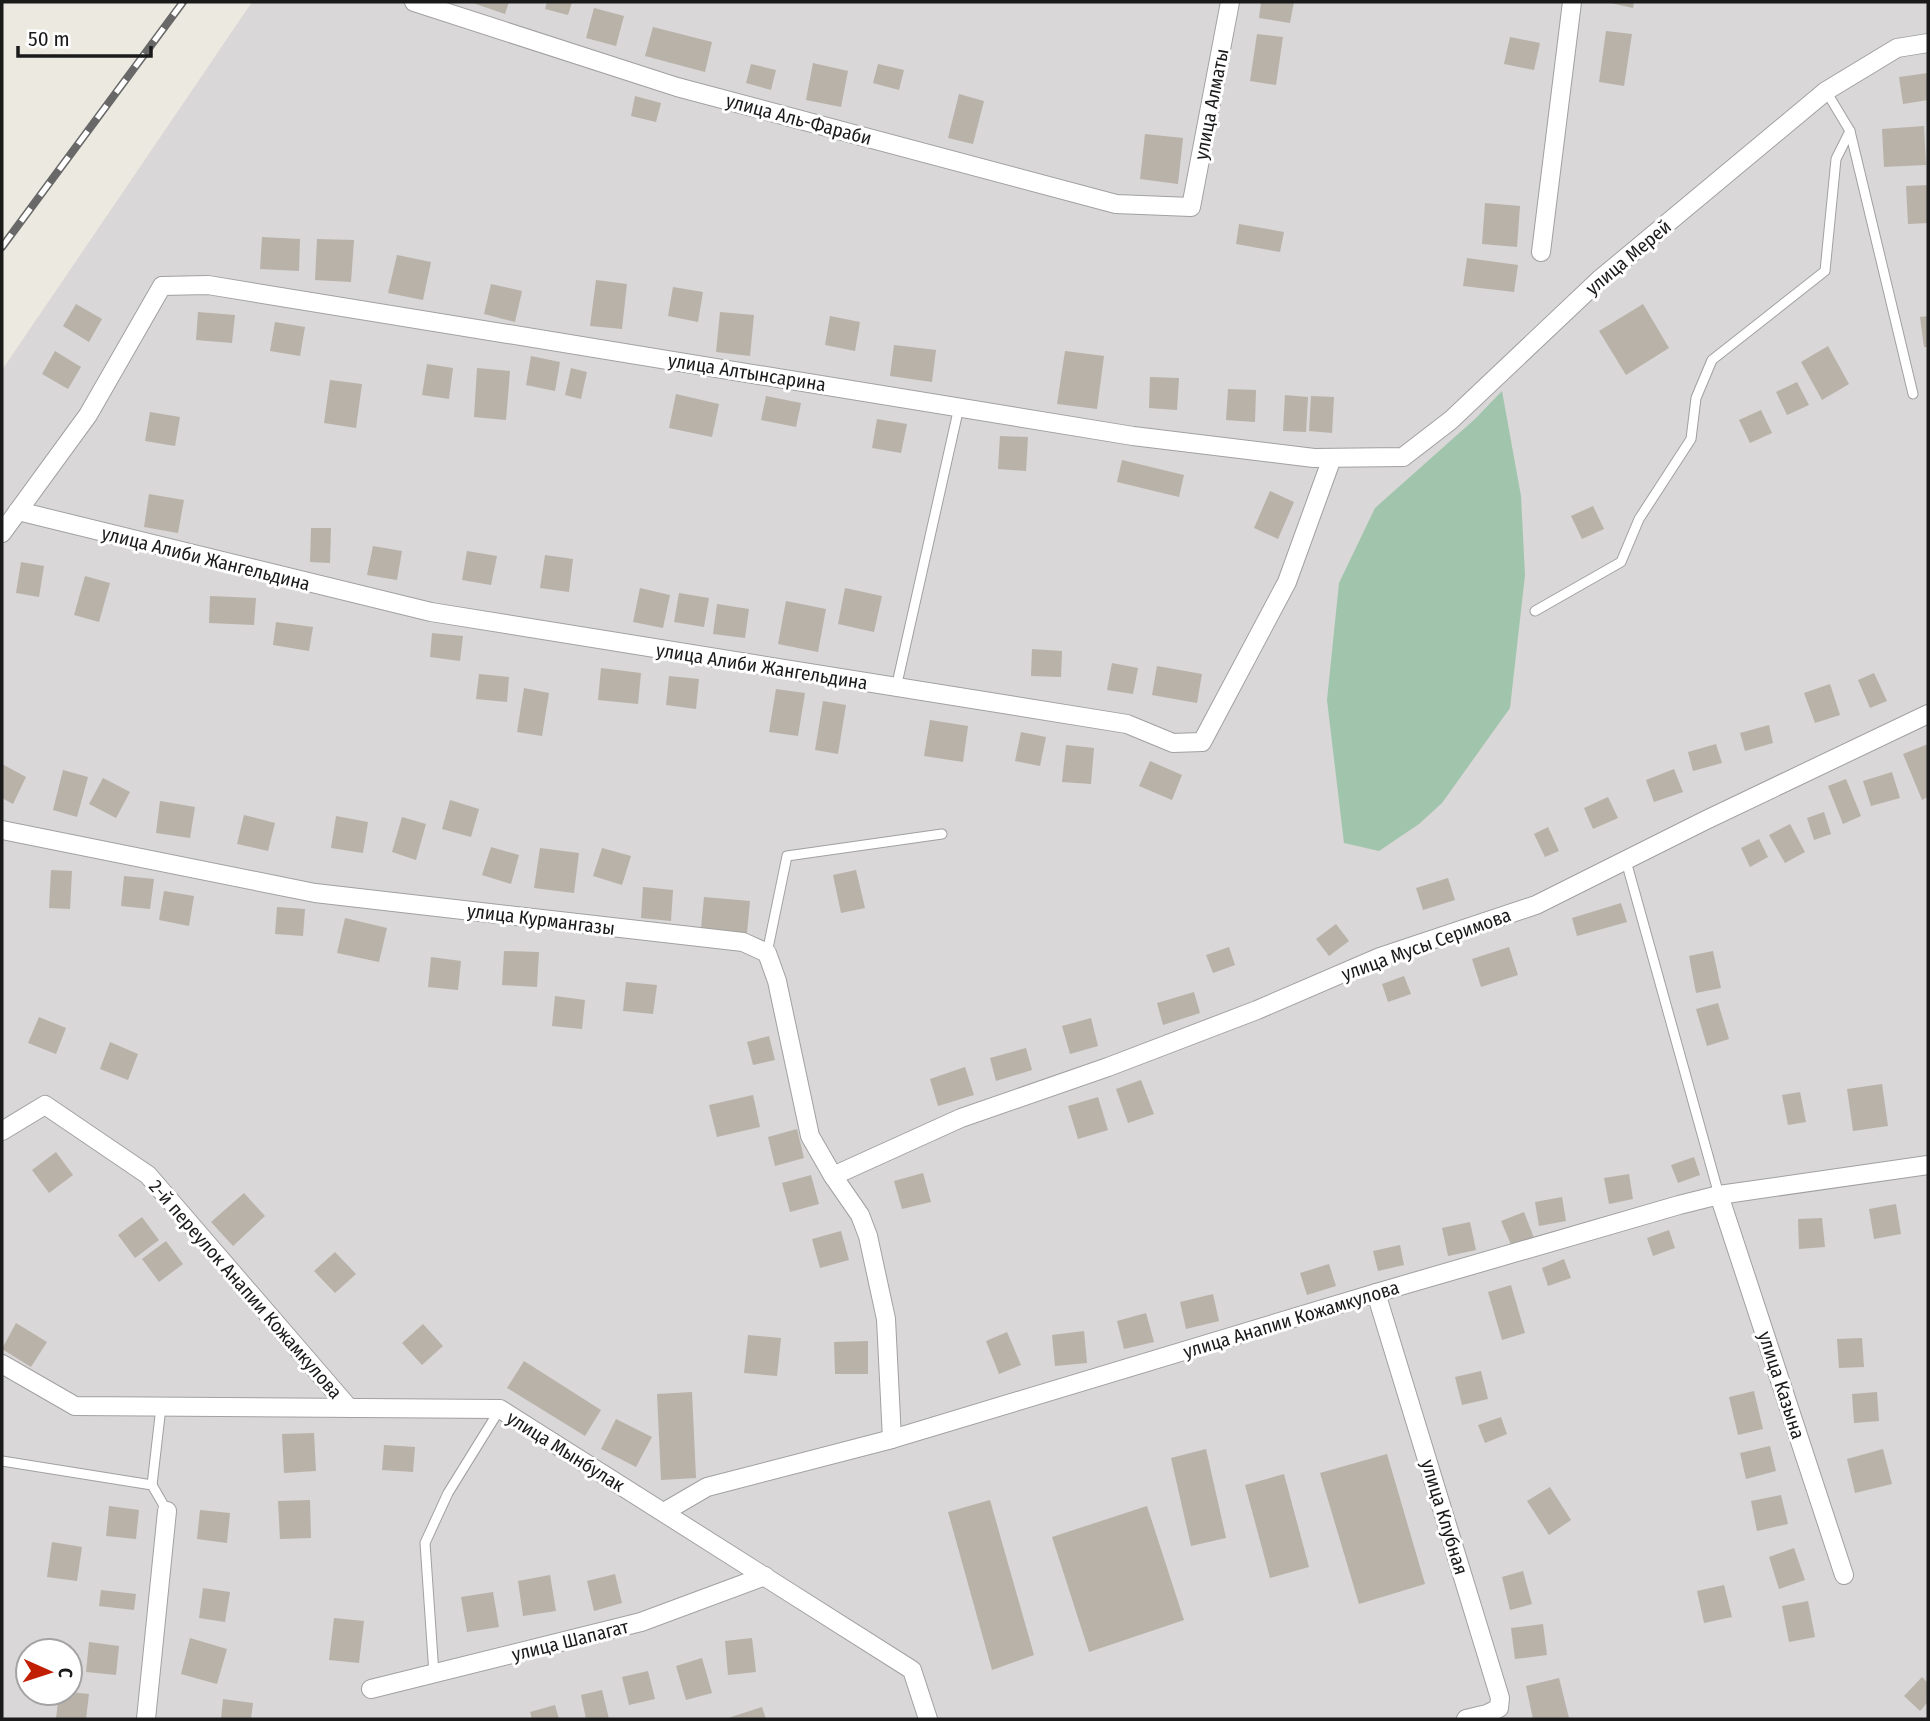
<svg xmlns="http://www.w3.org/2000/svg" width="1930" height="1721" font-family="'Fira Sans Condensed',sans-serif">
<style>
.residential{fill:#d9d7d7;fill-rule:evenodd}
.cemetery{fill:#a1c5ac}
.building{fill:#b8b2a9}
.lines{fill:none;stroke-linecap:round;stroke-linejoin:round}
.service-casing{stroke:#a1a1a1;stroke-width:11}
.minor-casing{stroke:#a1a1a1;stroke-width:20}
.service{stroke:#fff;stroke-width:9}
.minor{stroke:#fff;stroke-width:18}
.rail-casing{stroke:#686868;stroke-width:8}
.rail{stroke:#fff;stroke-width:5;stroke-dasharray:16;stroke-linecap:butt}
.labels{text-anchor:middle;stroke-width:6;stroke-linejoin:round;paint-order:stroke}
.street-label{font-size:19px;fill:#1a1a1a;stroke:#fff}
</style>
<rect width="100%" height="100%" fill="#eceae0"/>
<path class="residential" d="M252,2H1928V1719H2V370ZM28,1651H70V1693H28Z"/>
<path class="cemetery" d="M1502,391L1521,496L1525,575L1510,708L1442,803L1419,824L1379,851L1344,843L1327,700L1339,583L1375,508L1475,419Z"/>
<g class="building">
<path d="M470,2H509L505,14Z"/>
<path d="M547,2H572L568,15L545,9Z"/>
<path d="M1261,2H1294L1290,23L1259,18Z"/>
<path d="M1606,2H1634L1633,8Z"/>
<path d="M594,8L624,16L616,46L586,38Z"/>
<path d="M653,27L712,42L705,72L645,56Z"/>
<path d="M1606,31L1632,34L1624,86L1599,82Z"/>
<path d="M1257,34L1283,37L1276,85L1250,81Z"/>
<path d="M1510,37L1540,43L1534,70L1504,64Z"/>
<path d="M813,63L848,71L841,107L806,100Z"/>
<path d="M751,64L776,70L771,90L746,83Z"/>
<path d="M878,64L904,70L899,90L873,83Z"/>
<path d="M1928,73V100L1903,104L1899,77Z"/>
<path d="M959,94L984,101L973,144L948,138Z"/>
<path d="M635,96L661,103L656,122L631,116Z"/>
<path d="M1924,126L1926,165L1884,167L1882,129Z"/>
<path d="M1145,134L1183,138L1178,184L1140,179Z"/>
<path d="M1928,185V223L1908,224L1906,186Z"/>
<path d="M1485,203L1520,206L1517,247L1482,244Z"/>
<path d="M1239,224L1284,232L1280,252L1236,244Z"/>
<path d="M262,237L300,239L299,271L260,269Z"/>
<path d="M317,239L354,240L351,282L315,280Z"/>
<path d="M397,255L431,262L423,300L388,293Z"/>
<path d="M1467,258L1518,265L1514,292L1463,286Z"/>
<path d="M596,280L627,284L622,329L590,326Z"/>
<path d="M491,284L522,291L515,322L484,314Z"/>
<path d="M673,287L703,292L698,322L668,316Z"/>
<path d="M76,304L102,319L89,342L63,326Z"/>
<path d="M1643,304L1669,348L1626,375L1599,331Z"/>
<path d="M198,312L235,315L232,343L196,340Z"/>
<path d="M720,312L754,315L750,356L716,352Z"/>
<path d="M830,316L860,322L855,351L825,345Z"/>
<path d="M1928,316V347H1924L1920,317Z"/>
<path d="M275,322L305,327L300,356L270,351Z"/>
<path d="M894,345L936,350L932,382L890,376Z"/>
<path d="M1828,346L1849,384L1822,400L1801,362Z"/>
<path d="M55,351L81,367L68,389L42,374Z"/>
<path d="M1065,351L1104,356L1097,409L1057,404Z"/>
<path d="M531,356L560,362L555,391L526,385Z"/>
<path d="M427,364L453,368L449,399L422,395Z"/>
<path d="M477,368L510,371L506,420L474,417Z"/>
<path d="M571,368L587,372L581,399L565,395Z"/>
<path d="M1150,377L1179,378L1177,410L1149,408Z"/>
<path d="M330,380L362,384L356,428L324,423Z"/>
<path d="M1797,382L1809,405L1787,415L1776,392Z"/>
<path d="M1228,389L1256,390L1255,422L1226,420Z"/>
<path d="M676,394L719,404L712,437L669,428Z"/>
<path d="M1285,395L1308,397L1306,432L1283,431Z"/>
<path d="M766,396L801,403L796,427L761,420Z"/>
<path d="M1311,396L1334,397L1332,433L1309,431Z"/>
<path d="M1761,410L1772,433L1750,443L1739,420Z"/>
<path d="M150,412L180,417L175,446L145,441Z"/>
<path d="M877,419L907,424L901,453L872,448Z"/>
<path d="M1000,436L1028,437L1026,471L998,469Z"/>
<path d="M1122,460L1184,475L1179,497L1117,482Z"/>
<path d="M1270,491L1294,502L1278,539L1254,528Z"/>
<path d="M149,494L184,500L178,533L144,527Z"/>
<path d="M1593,506L1604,529L1582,539L1571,516Z"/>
<path d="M311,528H331L330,563L310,562Z"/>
<path d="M373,546L402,551L397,580L367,575Z"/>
<path d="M467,551L497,556L491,585L462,580Z"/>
<path d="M545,555L573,559L569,592L540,588Z"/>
<path d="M21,562L44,566L39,597L16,593Z"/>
<path d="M85,576L110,583L99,622L74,615Z"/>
<path d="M640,588L670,595L663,628L633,622Z"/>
<path d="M845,588L882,596L874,632L838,624Z"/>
<path d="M679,593L709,598L704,627L674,622Z"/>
<path d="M210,596L256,598L254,625L209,623Z"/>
<path d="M786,601L826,609L818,652L778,644Z"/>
<path d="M717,604L749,609L745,638L713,634Z"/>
<path d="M276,622L313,627L309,651L273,645Z"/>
<path d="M432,633L463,636L460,661L430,657Z"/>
<path d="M1032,649L1062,651L1061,677L1031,676Z"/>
<path d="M1112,663L1138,668L1133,694L1107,690Z"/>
<path d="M1157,666L1202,674L1197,703L1152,695Z"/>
<path d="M601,668L641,673L638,704L598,700Z"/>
<path d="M1874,673L1887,701L1870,708L1858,680Z"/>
<path d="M479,674L509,677L507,702L476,699Z"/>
<path d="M669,676L699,679L696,709L666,705Z"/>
<path d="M1830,684L1840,715L1815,723L1804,693Z"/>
<path d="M524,688L549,693L542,736L517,732Z"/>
<path d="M776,689L805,693L798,736L769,732Z"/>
<path d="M823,701L846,705L838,754L815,750Z"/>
<path d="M930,720L968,726L963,762L924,756Z"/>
<path d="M1769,725L1773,743L1745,751L1740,733Z"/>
<path d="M1021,732L1046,737L1040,766L1015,761Z"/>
<path d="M1716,744L1722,763L1693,771L1688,752Z"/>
<path d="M1928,744V797L1922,800L1903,754Z"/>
<path d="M1066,745L1094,748L1091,784L1062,782Z"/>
<path d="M1150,761L1182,775L1172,800L1139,786Z"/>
<path d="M2,764L26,777L13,804L2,798Z"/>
<path d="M1674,769L1683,792L1654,802L1646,780Z"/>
<path d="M63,770L88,777L77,817L53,810Z"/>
<path d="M1892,772L1900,798L1871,806L1863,781Z"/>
<path d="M103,778L130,792L116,818L89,804Z"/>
<path d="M1846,779L1861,816L1843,824L1828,786Z"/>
<path d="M1608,797L1618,818L1593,829L1584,808Z"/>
<path d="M450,800L479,809L471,837L442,829Z"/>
<path d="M160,801L195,807L190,838L156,833Z"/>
<path d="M1824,812L1831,834L1814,840L1807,818Z"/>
<path d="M244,815L275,823L268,851L237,844Z"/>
<path d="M336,816L368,822L363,853L331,848Z"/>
<path d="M402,817L426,824L416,860L392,852Z"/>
<path d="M1790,824L1805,852L1785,863L1769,835Z"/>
<path d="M1548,827L1559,851L1545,857L1534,834Z"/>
<path d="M1759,839L1768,857L1750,867L1741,848Z"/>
<path d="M491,847L519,855L511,884L482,875Z"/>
<path d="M540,848L579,853L574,893L534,888Z"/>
<path d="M602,848L631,856L622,885L593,876Z"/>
<path d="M51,870L72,871L70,909L49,908Z"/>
<path d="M856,870L865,908L841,913L833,875Z"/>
<path d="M124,876L154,879L150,909L121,906Z"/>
<path d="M1448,878L1455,900L1423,910L1416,888Z"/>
<path d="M643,887L673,890L671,921L641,918Z"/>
<path d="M164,891L194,896L189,926L159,920Z"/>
<path d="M704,897L750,901L747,933L701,928Z"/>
<path d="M1621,903L1627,922L1577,936L1572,918Z"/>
<path d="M277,907L305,909L303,936L275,934Z"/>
<path d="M345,918L387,928L379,962L337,953Z"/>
<path d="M1336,924L1349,941L1329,956L1316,939Z"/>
<path d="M1229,947L1235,965L1213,973L1206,955Z"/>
<path d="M1509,947L1518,975L1481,987L1472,959Z"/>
<path d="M504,951L539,952L537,987L502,985Z"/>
<path d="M1713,951L1721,988L1696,993L1689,956Z"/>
<path d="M431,957L461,961L458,990L428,987Z"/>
<path d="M1404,976L1411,994L1388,1002L1382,984Z"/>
<path d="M626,982L657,985L653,1014L623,1011Z"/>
<path d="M1194,992L1200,1013L1163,1025L1157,1003Z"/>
<path d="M555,996L585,1000L582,1029L552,1026Z"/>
<path d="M1718,1003L1729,1039L1707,1046L1696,1009Z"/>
<path d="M39,1017L66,1028L56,1054L28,1043Z"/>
<path d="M1091,1018L1098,1046L1070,1054L1062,1026Z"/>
<path d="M769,1036L775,1060L753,1065L747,1042Z"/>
<path d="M110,1042L138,1054L128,1080L100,1069Z"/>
<path d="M1026,1048L1032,1070L996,1081L990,1058Z"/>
<path d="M965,1067L974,1095L938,1106L930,1079Z"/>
<path d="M1141,1080L1154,1114L1128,1123L1116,1089Z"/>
<path d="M1882,1084L1888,1126L1853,1131L1847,1089Z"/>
<path d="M1800,1092L1806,1122L1788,1125L1782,1095Z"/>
<path d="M753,1095L760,1127L717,1137L709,1105Z"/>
<path d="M1098,1097L1108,1130L1078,1139L1068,1106Z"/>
<path d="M797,1129L804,1158L775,1166L768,1137Z"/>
<path d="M56,1152L73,1175L49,1193L32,1170Z"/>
<path d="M1694,1157L1700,1175L1678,1183L1671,1165Z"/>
<path d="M923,1173L931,1202L902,1209L894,1181Z"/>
<path d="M1629,1174L1633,1199L1609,1204L1604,1178Z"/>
<path d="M811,1175L819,1204L790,1212L782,1183Z"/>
<path d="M244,1193L265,1216L233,1246L211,1222Z"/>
<path d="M1562,1197L1566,1221L1539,1226L1535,1202Z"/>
<path d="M1896,1204L1901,1234L1874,1239L1869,1209Z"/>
<path d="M1524,1212L1534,1238L1512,1247L1501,1221Z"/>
<path d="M142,1217L159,1240L135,1258L118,1235Z"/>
<path d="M1822,1218L1825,1247L1799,1249L1798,1219Z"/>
<path d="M1470,1222L1476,1250L1448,1256L1442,1228Z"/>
<path d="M1669,1230L1675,1248L1653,1256L1647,1238Z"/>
<path d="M841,1231L849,1260L820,1268L812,1239Z"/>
<path d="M166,1241L183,1264L159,1282L142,1259Z"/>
<path d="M1400,1245L1404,1265L1378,1271L1373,1251Z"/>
<path d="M335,1252L356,1274L335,1293L314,1271Z"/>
<path d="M1564,1259L1571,1278L1548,1286L1542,1268Z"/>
<path d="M1329,1264L1336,1286L1307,1295L1300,1273Z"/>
<path d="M1511,1285L1525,1333L1502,1340L1488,1292Z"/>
<path d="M1213,1294L1219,1321L1186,1329L1180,1302Z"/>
<path d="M1146,1313L1154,1342L1124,1349L1117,1321Z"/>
<path d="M16,1323L47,1342L31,1367L2,1349Z"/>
<path d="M423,1324L443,1346L422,1365L402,1343Z"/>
<path d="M1084,1331L1087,1363L1055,1366L1052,1335Z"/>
<path d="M1007,1332L1021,1365L999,1374L986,1341Z"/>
<path d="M748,1335L781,1338L777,1376L744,1373Z"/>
<path d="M1862,1338L1864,1367L1839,1368L1837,1339Z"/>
<path d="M868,1341V1374H835L834,1342Z"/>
<path d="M524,1361L601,1410L585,1436L507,1388Z"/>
<path d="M1481,1371L1488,1399L1462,1405L1455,1377Z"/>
<path d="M1754,1391L1763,1429L1738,1435L1729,1397Z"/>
<path d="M692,1392L696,1478L661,1480L657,1394Z"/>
<path d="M1877,1392L1879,1421L1854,1423L1852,1394Z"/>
<path d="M1501,1417L1507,1434L1485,1443L1478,1425Z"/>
<path d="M616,1419L652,1437L636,1467L601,1449Z"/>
<path d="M314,1433L316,1471L284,1473L282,1434Z"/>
<path d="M384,1445L415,1447L413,1472L382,1470Z"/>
<path d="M1770,1446L1776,1471L1746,1479L1740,1453Z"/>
<path d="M1206,1449L1226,1538L1191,1546L1171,1458Z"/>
<path d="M1883,1449L1892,1484L1855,1493L1847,1459Z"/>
<path d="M1387,1454L1425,1584L1359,1604L1320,1473Z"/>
<path d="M1284,1474L1309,1567L1270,1578L1245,1485Z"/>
<path d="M1550,1487L1571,1520L1549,1535L1527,1501Z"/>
<path d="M1781,1495L1788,1524L1757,1531L1751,1501Z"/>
<path d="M310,1500L311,1538L280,1539L278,1501Z"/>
<path d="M990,1500L1034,1655L992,1670L948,1512Z"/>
<path d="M109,1506L139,1510L136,1539L106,1536Z"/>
<path d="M1147,1506L1184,1620L1089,1652L1052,1537Z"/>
<path d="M200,1510L230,1513L227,1543L197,1539Z"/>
<path d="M52,1542L82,1547L77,1581L47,1577Z"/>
<path d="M1794,1548L1805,1580L1779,1589L1769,1557Z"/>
<path d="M1523,1571L1532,1604L1510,1610L1502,1577Z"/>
<path d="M615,1574L622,1603L594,1611L587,1581Z"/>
<path d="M550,1575L556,1611L523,1616L518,1581Z"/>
<path d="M1724,1585L1732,1617L1704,1623L1697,1591Z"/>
<path d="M203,1588L230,1592L225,1622L199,1618Z"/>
<path d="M101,1590L136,1594L134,1610L99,1606Z"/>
<path d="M493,1592L499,1627L467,1632L461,1597Z"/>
<path d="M1808,1601L1815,1637L1789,1642L1782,1606Z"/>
<path d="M334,1618L364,1621L359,1663L329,1660Z"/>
<path d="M1543,1624L1547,1655L1515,1659L1511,1628Z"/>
<path d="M190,1638L227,1649L217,1684L181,1674Z"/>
<path d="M752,1638L756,1672L728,1675L725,1641Z"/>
<path d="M89,1642L119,1646L116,1675L86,1672Z"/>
<path d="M702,1658L712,1693L686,1700L676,1666Z"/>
<path d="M648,1671L655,1699L629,1705L622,1677Z"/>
<path d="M1922,1677L1928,1683V1702L1920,1711L1904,1696Z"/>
<path d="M1559,1678L1569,1718L1533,1719L1526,1686Z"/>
<path d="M602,1690L609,1719H586L581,1695Z"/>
<path d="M70,1692L89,1694L86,1719H56L59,1693Z"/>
<path d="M223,1699L253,1703L251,1719H221Z"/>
<path d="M555,1705L559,1719H532L530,1712Z"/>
<path d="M762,1707L766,1719H725Z"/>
</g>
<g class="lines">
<defs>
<g id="service">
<path d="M1826,91L1850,131L1913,394"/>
<path d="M1535,611L1621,562L1639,519L1691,439L1696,398L1712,360L1825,271L1836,159L1850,131"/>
<path d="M896,688L959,407"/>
<path d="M1626,861L1719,1195"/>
<path d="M767,953L787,856L942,834"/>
<path d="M161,1407L152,1485L167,1511"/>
<path d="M2,1461L152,1485"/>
<path d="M434,1674L425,1543L448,1493L500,1409"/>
</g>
<g id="minor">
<path d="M414,2L677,87L1116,204L1191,207L1230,2"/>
<path d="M1541,252L1572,2"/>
<path d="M18,511L431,612L1127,724L1173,743L1202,742L1287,582L1332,458"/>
<path d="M2,533L88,415L162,286L208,285L1133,436L1314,458L1403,457L1451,420L1599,280L1826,91L1897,48L1928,43"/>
<path d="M2,830L315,893L743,942L767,953L777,981L810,1136L833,1176L961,1118L1108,1067L1257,1010L1380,957L1536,905L1706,820L1928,714"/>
<path d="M2,1131L45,1105L148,1175L349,1408"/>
<path d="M833,1176L860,1215L868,1236L886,1319L892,1439"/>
<path d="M1719,1195L1844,1575"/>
<path d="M1376,1293L1500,1698L1499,1708L1487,1714L1466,1719"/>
<path d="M2,1364L75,1406L500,1409L912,1670L928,1719"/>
<path d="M664,1512L707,1487L892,1439L1376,1293L1679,1205L1719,1195L1928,1165"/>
<path d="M371,1689L641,1622L765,1576"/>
<path d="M146,1719L167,1511"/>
</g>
</defs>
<use href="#service" class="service-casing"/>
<use href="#minor" class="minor-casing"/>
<use href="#service" class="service"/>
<use href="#minor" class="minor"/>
<defs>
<path id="rail" d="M2,247L183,2"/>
</defs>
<use href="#rail" class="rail-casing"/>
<use href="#rail" class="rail"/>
</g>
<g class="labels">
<g class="street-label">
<text transform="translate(1211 104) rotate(-79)" y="7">улица Алматы</text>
<text transform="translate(799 119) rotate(15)" y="7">улица Аль-Фараби</text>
<text transform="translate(1628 257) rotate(-40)" y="7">улица Мерей</text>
<text transform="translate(747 372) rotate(9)" y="7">улица Алтынсарина</text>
<text transform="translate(206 558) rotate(14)" y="7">улица Алиби Жангельдина</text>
<text transform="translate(762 666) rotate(9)" y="7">улица Алиби Жангельдина</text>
<text transform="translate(541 919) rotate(7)" y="7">улица Курмангазы</text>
<text transform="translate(1426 944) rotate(-20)" y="7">улица Мусы Серимова</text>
<text transform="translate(246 1289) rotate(49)" y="7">2-й переулок Анапии Кожамкулова</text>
<text transform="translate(1291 1319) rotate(-17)" y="7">улица Анапии Кожамкулова</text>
<text transform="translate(1782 1385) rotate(72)" y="7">улица Казына</text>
<text transform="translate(566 1451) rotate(32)" y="7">улица Мынбулак</text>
<text transform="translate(1445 1517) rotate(73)" y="7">улица Клубная</text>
<text transform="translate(570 1640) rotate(-14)" y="7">улица Шапагат</text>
</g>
</g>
<rect width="1930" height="1721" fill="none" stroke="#1a1a1a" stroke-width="7"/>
<g transform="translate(49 1672) rotate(93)"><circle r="33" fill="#ffffff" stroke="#a3a3a3" stroke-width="2"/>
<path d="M0-5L12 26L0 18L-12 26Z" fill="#c21e03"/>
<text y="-10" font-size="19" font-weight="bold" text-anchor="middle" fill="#1a1a1a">С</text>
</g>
<path d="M18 46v10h133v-10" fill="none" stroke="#1a1a1a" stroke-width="3.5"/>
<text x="28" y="46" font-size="21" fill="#1a1a1a" stroke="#ffffff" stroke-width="5" paint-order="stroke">50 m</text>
</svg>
